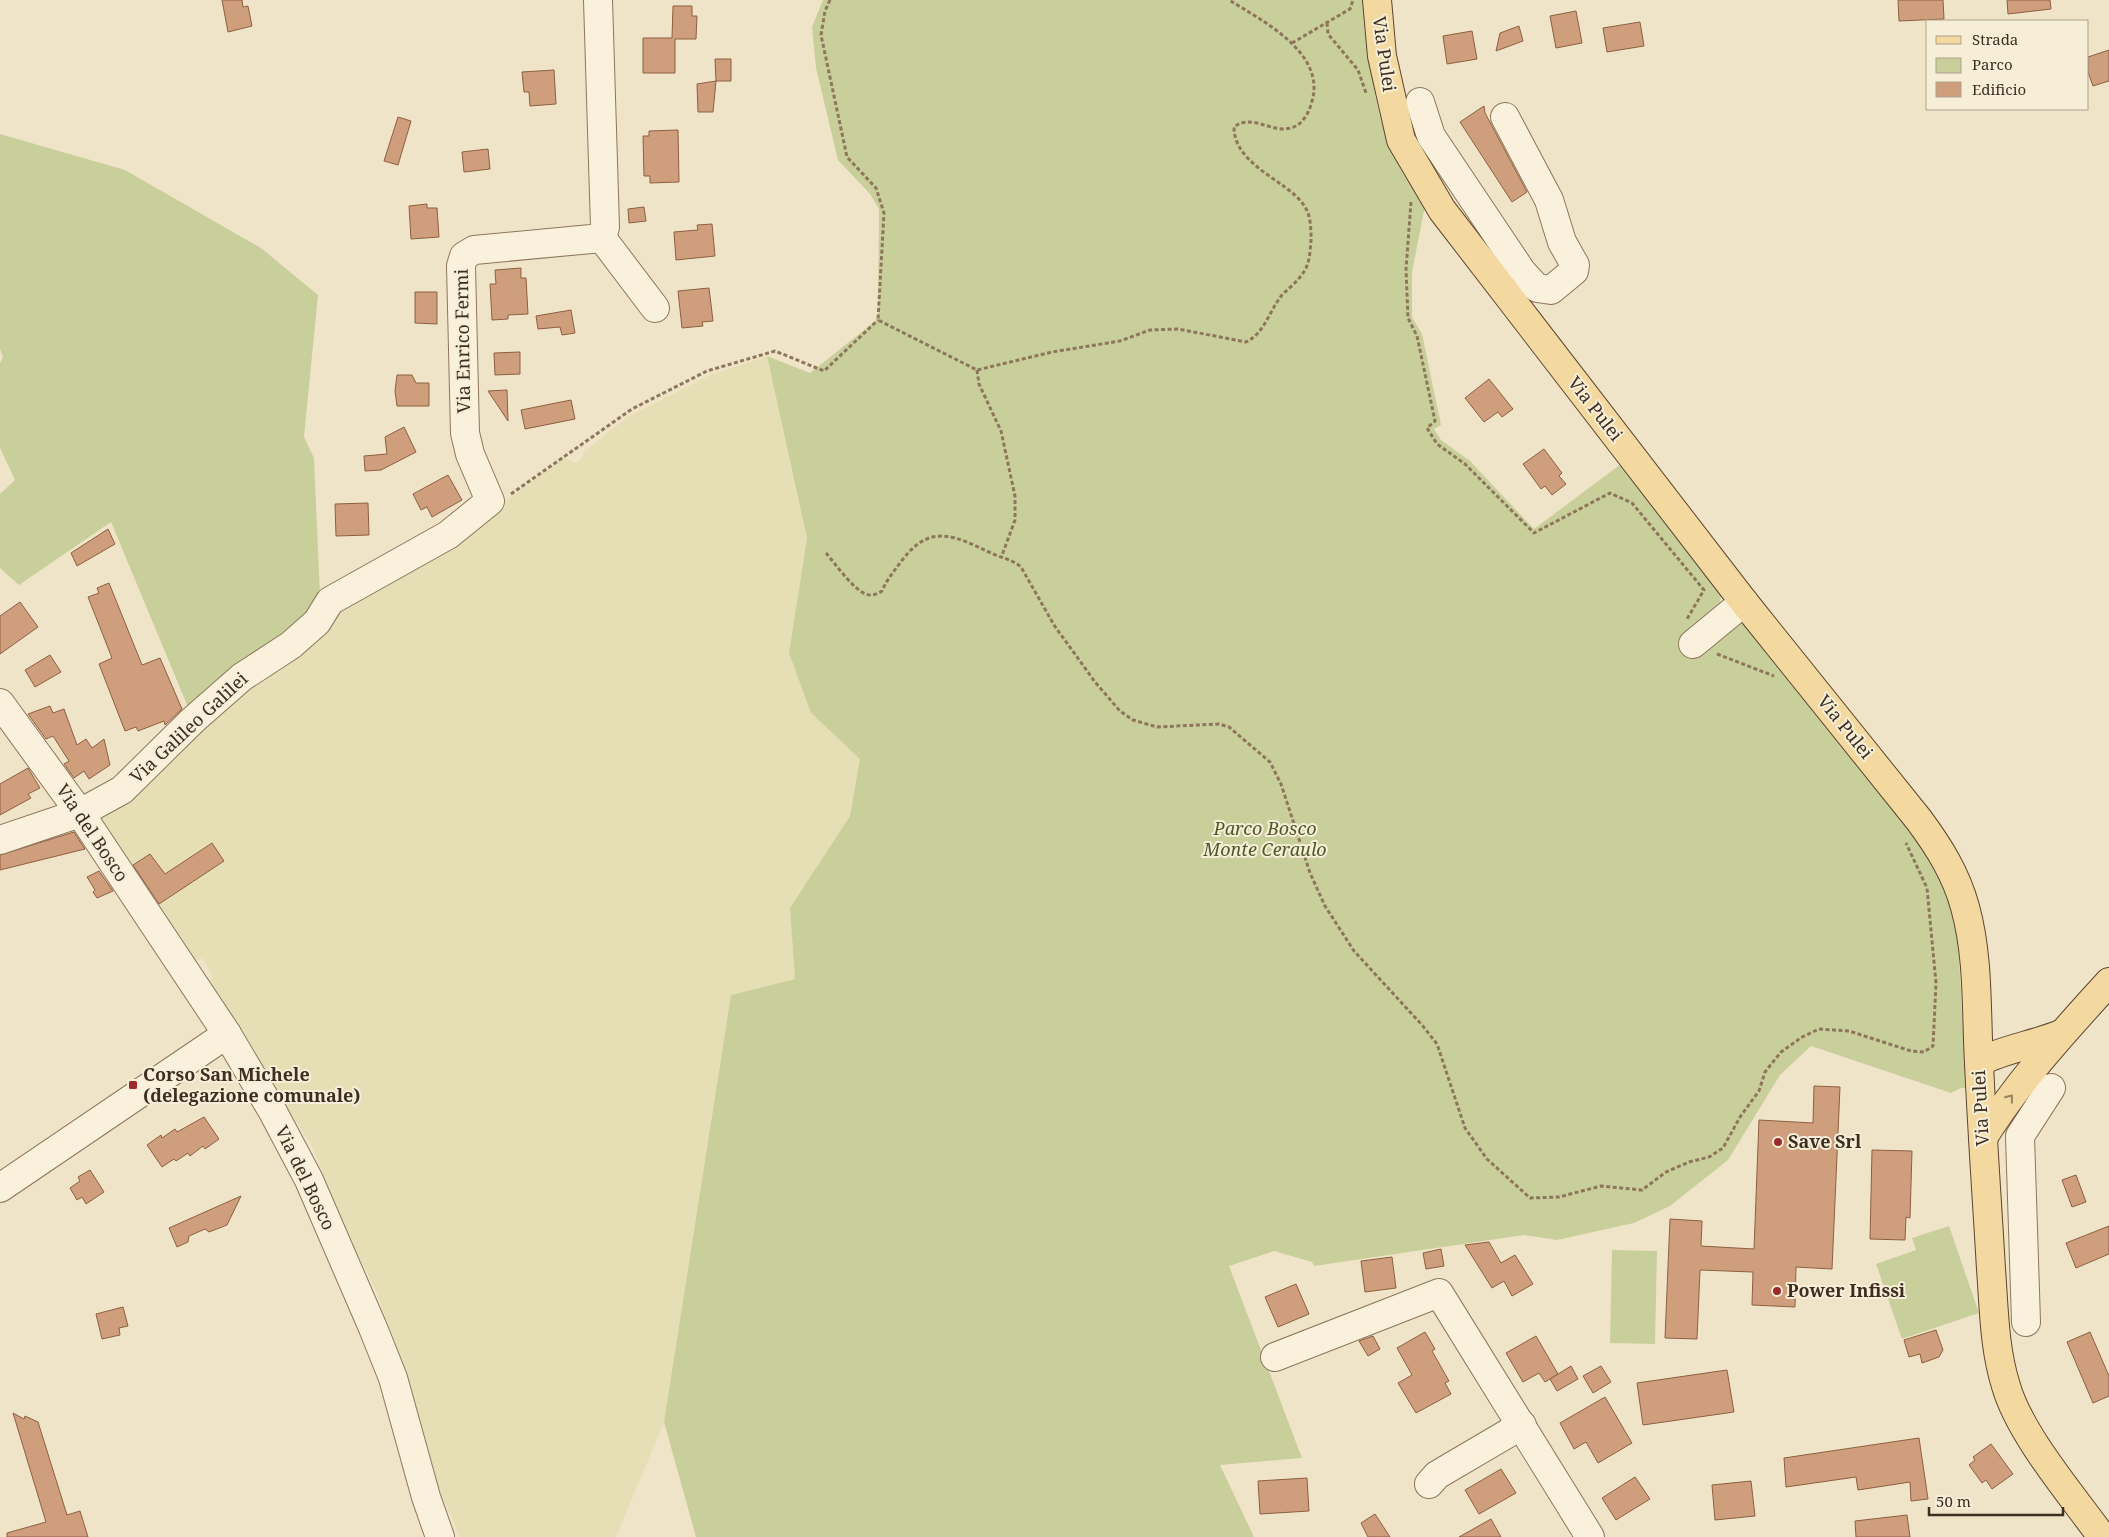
<svg xmlns="http://www.w3.org/2000/svg" width="2109" height="1537" font-family="'Noto Serif',serif">
<style>
.farmland{fill:#e6deb5}
.green{fill:#c9cf9b}
.building{fill:#cf9f7d;stroke:#8d5f41}
.lines{fill:none;stroke-linecap:round;stroke-linejoin:round}
.minor-casing{stroke:#8d765c;stroke-width:30}
.major-casing{stroke:#5b4430;stroke-width:30}
.path{stroke:#8d765c;stroke-width:3;stroke-dasharray:4 2.5;stroke-linecap:butt}
.minor{stroke:#faf1dc;stroke-width:28}
.major{stroke:#f3d9a0;stroke-width:28}
.oneway{stroke:#988460}
.poi-dot{fill:#9e2a2b;stroke:#f7eed8;stroke-width:2}
.labels{text-anchor:middle;stroke-width:4;stroke-linejoin:round;paint-order:stroke}
.street-label{font-size:18px;fill:#3d2e20;stroke:#f7eed8}
.park-label{font-size:18px;font-style:italic;fill:#4d5a26;stroke:#f7eed8}
.poi-label{font-size:18px;font-weight:bold;fill:#3d2e20;stroke:#f7eed8;text-anchor:start}
</style>
<rect width="100%" height="100%" fill="#f0e4c8"/>
<path class="farmland" d="M767,356L807,538L789,653L811,713L860,759L850,816L790,908L795,979L731,995L664,1422L616,1537H460L435,1479L408,1383L376,1290L350,1240L311,1144L211,991L212,975L203,958L193,963L99,817L200,723L347,603L454,541L564,457L575,463L582,459L583,453L626,418L710,375Z"/>
<g class="green">
<path d="M823,0H1364C1369,51 1372,106 1393,154C1401,172 1414,189 1425,206L1412,272V317L1422,334L1441,425L1434,429L1441,440L1470,461L1534,529L1621,464L1721,593L1720,611L1731,624H1746L1921,846L1938,871L1957,920L1966,1088H1961L1951,1093L1811,1046L1780,1075L1728,1160L1670,1206L1634,1223L1557,1240L1524,1235L1314,1266L1312,1262L1274,1251L1229,1266L1302,1458L1220,1465L1254,1537H696L664,1422L731,995L795,979L790,908L850,816L860,759L811,713L789,653L807,538L767,356L810,373L878,319L879,209L870,194L838,160L816,68L812,27Z"/>
<path d="M0,134L125,170L261,248L318,295L304,437L314,458L320,596L312,614L190,712L111,522L19,585L0,568V494L15,480L0,448V363L3,357L0,349Z"/>
<path d="M1949,1226L1979,1313L1902,1339L1876,1264L1916,1250L1912,1238Z"/>
<path d="M1612,1250L1657,1251L1655,1344L1610,1343Z"/>
</g>
<g class="building">
<path d="M222,0H242L243,7L248,6L252,26L228,32Z"/>
<path d="M1898,0H1943L1944,19L1899,21Z"/>
<path d="M2007,0H2050L2051,9L2008,14Z"/>
<path d="M673,6H692V16H697L696,39H675V73H643V38H672Z"/>
<path d="M1576,11L1582,43L1556,48L1550,16Z"/>
<path d="M1640,22L1644,46L1607,52L1603,28Z"/>
<path d="M1519,26L1523,41L1496,51L1500,33Z"/>
<path d="M1472,31L1477,59L1447,64L1443,36Z"/>
<path d="M2109,50V81L2093,86L2088,72V57Z"/>
<path d="M715,59H731V81H716Z"/>
<path d="M554,70L556,104L530,106L529,92H524L522,72Z"/>
<path d="M716,81L713,112H698L697,84Z"/>
<path d="M1484,106L1485,113L1527,192L1512,202L1460,122Z"/>
<path d="M398,117L411,121L398,165L384,161Z"/>
<path d="M678,130L679,182L650,183V176H644L643,136H649V131Z"/>
<path d="M488,149L490,169L464,172L462,152Z"/>
<path d="M427,204V208H437L439,237L411,239L409,206Z"/>
<path d="M644,207L646,221L629,223L628,209Z"/>
<path d="M712,224L715,256L676,260L674,232L698,230L697,225Z"/>
<path d="M521,268V278H526L528,314L508,315V319L492,320L490,284H496L495,270Z"/>
<path d="M709,288L713,321L702,322L703,326L682,328L678,291Z"/>
<path d="M415,292H437V324L415,323Z"/>
<path d="M571,310L575,333L562,335L560,327L538,329L536,316Z"/>
<path d="M520,352V374L495,375L494,353Z"/>
<path d="M397,375H412L416,383H429V406H397L395,391Z"/>
<path d="M1489,379L1513,409L1502,417L1498,412L1484,422L1465,398Z"/>
<path d="M507,390L508,421L488,391Z"/>
<path d="M571,400L575,419L525,429L521,410Z"/>
<path d="M404,427L416,452L381,470L365,471L364,456L387,454L385,437Z"/>
<path d="M1544,449L1562,473L1559,476L1566,484L1552,495L1545,486L1541,489L1523,464Z"/>
<path d="M448,475L462,500L432,517L427,507L421,510L413,494Z"/>
<path d="M368,503L369,535L336,536L335,504Z"/>
<path d="M108,529L115,544L77,566L71,553Z"/>
<path d="M109,583L142,665L160,658L182,709L165,725L164,721L138,731L136,727L125,731L99,664L112,658L88,597L99,593L97,588Z"/>
<path d="M20,602L38,627L0,654V616Z"/>
<path d="M50,655L61,672L35,687L25,670Z"/>
<path d="M50,706L53,713L64,709L77,745L86,739L92,748L104,739L110,765L89,779L84,771L74,778L64,764L69,761L53,736L46,739L28,714Z"/>
<path d="M28,768L40,788L28,794L31,798L0,815V784Z"/>
<path d="M74,832L85,849L0,870V855Z"/>
<path d="M212,843L224,861L159,904L133,865L150,854L165,874Z"/>
<path d="M99,871L113,891L97,898L93,892L95,890L87,877Z"/>
<path d="M1814,1086L1840,1087L1832,1269L1796,1267L1795,1307L1752,1305L1753,1272L1700,1270L1697,1339L1665,1338L1670,1219L1702,1221L1701,1246L1754,1249L1759,1120L1813,1123Z"/>
<path d="M204,1117L219,1139L205,1149L203,1146L190,1156L188,1153L176,1161L174,1159L162,1167L147,1145L161,1135L162,1138L175,1129L177,1132Z"/>
<path d="M1872,1150L1912,1151L1910,1218L1906,1217L1905,1240L1870,1239Z"/>
<path d="M90,1170L104,1192L86,1204L82,1197L77,1200L70,1188L80,1181L78,1177Z"/>
<path d="M2076,1175L2086,1202L2072,1207L2062,1180Z"/>
<path d="M241,1196L227,1225L209,1232L205,1229L189,1236L188,1242L177,1247L169,1228Z"/>
<path d="M2109,1226V1254L2076,1268L2066,1243Z"/>
<path d="M1489,1242L1501,1263L1515,1255L1533,1284L1512,1296L1504,1281L1492,1288L1465,1245Z"/>
<path d="M1441,1249L1444,1266L1426,1269L1423,1253Z"/>
<path d="M1392,1257L1396,1288L1365,1292L1361,1261Z"/>
<path d="M1296,1284L1309,1314L1278,1327L1265,1297Z"/>
<path d="M123,1307L128,1326L119,1328L120,1335L102,1339L96,1314Z"/>
<path d="M1936,1330L1943,1350L1939,1357L1922,1363L1920,1354L1909,1357L1904,1340Z"/>
<path d="M1425,1332L1435,1349L1432,1351L1449,1381L1445,1383L1451,1394L1416,1413L1398,1383L1412,1375L1397,1348Z"/>
<path d="M2090,1332L2109,1376V1396L2093,1403L2067,1342Z"/>
<path d="M1373,1336L1380,1349L1368,1356L1359,1341Z"/>
<path d="M1536,1336L1558,1374L1545,1382L1539,1373L1523,1382L1506,1353Z"/>
<path d="M1571,1366L1578,1379L1557,1391L1550,1379Z"/>
<path d="M1601,1366L1611,1382L1593,1393L1583,1376Z"/>
<path d="M1727,1370L1734,1412L1643,1425L1637,1383Z"/>
<path d="M1605,1397L1632,1443L1598,1463L1586,1442L1574,1449L1560,1423Z"/>
<path d="M13,1413L24,1419L25,1416L38,1422L67,1515L80,1511L88,1537H7V1533L46,1522Z"/>
<path d="M1919,1438L1928,1499L1911,1501L1910,1482L1858,1490L1856,1477L1786,1487L1784,1458Z"/>
<path d="M1991,1444L2013,1474L1992,1489L1986,1480L1982,1483L1969,1465L1975,1460L1973,1457Z"/>
<path d="M1501,1469L1516,1493L1479,1514L1465,1490Z"/>
<path d="M1635,1477L1650,1499L1616,1520L1602,1498Z"/>
<path d="M1307,1478L1309,1511L1260,1514L1258,1481Z"/>
<path d="M1751,1481L1755,1516L1715,1520L1712,1485Z"/>
<path d="M1375,1514L1390,1537H1368L1361,1523Z"/>
<path d="M1907,1515L1910,1537H1856L1855,1521Z"/>
<path d="M1491,1519L1501,1537H1459Z"/>
</g>
<g class="lines">
<defs>
<g id="minor">
<path d="M1420,102L1431,136L1522,272L1508,282"/>
<path d="M1505,117L1549,200L1562,242L1575,265L1574,271L1551,290L1537,288L1522,272"/>
<path d="M602,238L655,308"/>
<path d="M1693,644L1744,602"/>
<path d="M0,703L80,813L227,1034L273,1112L309,1180L373,1328L393,1378L426,1497L440,1537"/>
<path d="M0,840L80,813L122,790L193,720L242,677L291,645L317,622L330,601L448,535L490,501L470,454L465,433L461,266L464,256L474,250L602,238L605,227L598,0"/>
<path d="M0,1188L227,1034"/>
<path d="M2026,1322L2020,1136L2051,1088"/>
<path d="M1275,1357L1439,1293L1590,1537"/>
<path d="M1429,1484L1437,1475L1522,1425"/>
</g>
<g id="major">
<path d="M1377,0L1382,56L1401,140L1442,210L1744,602L1919,820C1939,847 1956,874 1965,907C1979,957 1976,1011 1979,1063C1982,1131 1987,1200 1991,1269C1994,1308 1994,1348 2006,1386C2020,1435 2072,1495 2102,1537"/>
<path d="M1979,1062C2004,1049 2034,1045 2061,1034"/>
<path d="M1983,1138C2018,1081 2064,1032 2109,982"/>
</g>
</defs>
<use href="#minor" class="minor-casing"/>
<use href="#major" class="major-casing"/>
<g class="path">
<path d="M830,0L825,11L821,35L847,157L876,188L884,213L878,320L977,370L1052,352L1120,341L1150,330L1178,329L1246,342C1265,333 1269,311 1282,295C1289,288 1298,281 1303,273C1310,264 1310,251 1311,240C1311,228 1311,214 1303,204C1286,180 1234,165 1234,127C1254,112 1274,137 1296,126C1304,122 1310,110 1312,101C1326,53 1263,21 1229,0"/>
<path d="M1327,23L1328,34L1358,70L1366,93"/>
<path d="M1292,43L1350,9L1353,0"/>
<path d="M1411,202L1406,269L1408,318L1417,336L1435,421L1427,428L1437,444L1465,464L1534,533L1610,493L1632,503L1704,590L1687,619"/>
<path d="M977,370L979,384L1001,431L1015,496V520L1001,558"/>
<path d="M511,494L632,409L707,371L775,351L824,371L878,320"/>
<path d="M826,553C835,563 857,596 871,595C875,595 879,593 882,591C887,579 895,570 903,559C931,523 955,536 991,553C1001,558 1012,559 1021,567L1054,625L1095,682L1120,711L1133,720L1157,727L1219,724L1229,727L1270,762L1281,784L1310,873L1325,906L1354,951L1422,1025L1437,1044L1465,1128L1487,1159L1530,1198L1559,1197L1601,1186L1642,1190L1666,1172L1689,1162L1709,1157L1723,1148L1740,1117L1759,1091L1765,1072L1781,1052L1802,1037L1819,1029L1849,1031L1911,1051L1924,1052L1933,1046L1936,983L1927,888L1906,843"/>
<path d="M1717,654L1774,676"/>
</g>
<use href="#minor" class="minor"/>
<use href="#major" class="major"/>
</g>
<defs><path id="oneway-chevron" d="M-2-3.5L2.5 0L-2 3.5" fill="none" stroke-width="1.6" stroke-linecap="round" stroke-linejoin="round" transform="scale(1.25)"/></defs>
<use class="oneway" href="#oneway-chevron" transform="translate(2010 1098) rotate(-52)"/>
<g class="poi-dot">
<rect x="128" y="1080" width="10" height="10" rx="2.5"/>
<circle cx="1778" cy="1142" r="5"/>
<circle cx="1777" cy="1291" r="5"/>
</g>
<g class="labels">
<g class="street-label">
<text transform="translate(1384 54) rotate(82)" y="6">Via Pulei</text>
<text transform="translate(463 341) rotate(-91)" y="6">Via Enrico Fermi</text>
<text transform="translate(1595 409) rotate(52)" y="6">Via Pulei</text>
<text transform="translate(1845 727) rotate(51)" y="6">Via Pulei</text>
<text transform="translate(189 728) rotate(-43)" y="6">Via Galileo Galilei</text>
<text transform="translate(92 833) rotate(56)" y="6">Via del Bosco</text>
<text transform="translate(1981 1108) rotate(-93)" y="6">Via Pulei</text>
<text transform="translate(305 1178) rotate(64)" y="6">Via del Bosco</text>
</g>
<g class="park-label">
<text x="1265" y="835">Parco Bosco<tspan x="1265" dy="21">Monte Ceraulo</tspan></text>
</g>
<g class="poi-label">
<text x="143" y="1081">Corso San Michele<tspan x="143" dy="21">(delegazione comunale)</tspan></text>
<text x="1788" y="1148">Save Srl</text>
<text x="1787" y="1297">Power Infissi</text>
</g>
</g>
<rect x="1926" y="20" width="162" height="90" fill="#f7eed8" stroke="#ada18e"/>
<rect x="1936" y="36" width="25" height="8" fill="#f3d9a0" stroke="#ada18e"/>
<text x="1972" y="45" font-size="15" fill="#3d2e20">Strada</text>
<rect x="1936" y="58" width="25" height="15" fill="#c9cf9b" stroke="#ada18e"/>
<text x="1972" y="70" font-size="15" fill="#3d2e20">Parco</text>
<rect x="1936" y="82" width="25" height="15" fill="#cf9f7d" stroke="#ada18e"/>
<text x="1972" y="95" font-size="15" fill="#3d2e20">Edificio</text>
<path d="M1929 1507v8h134v-8" fill="none" stroke="#3d2e20" stroke-width="2.5"/>
<text x="1936" y="1507" font-size="15" fill="#3d2e20" stroke="#f7eed8" stroke-width="4" paint-order="stroke">50 m</text>
</svg>
